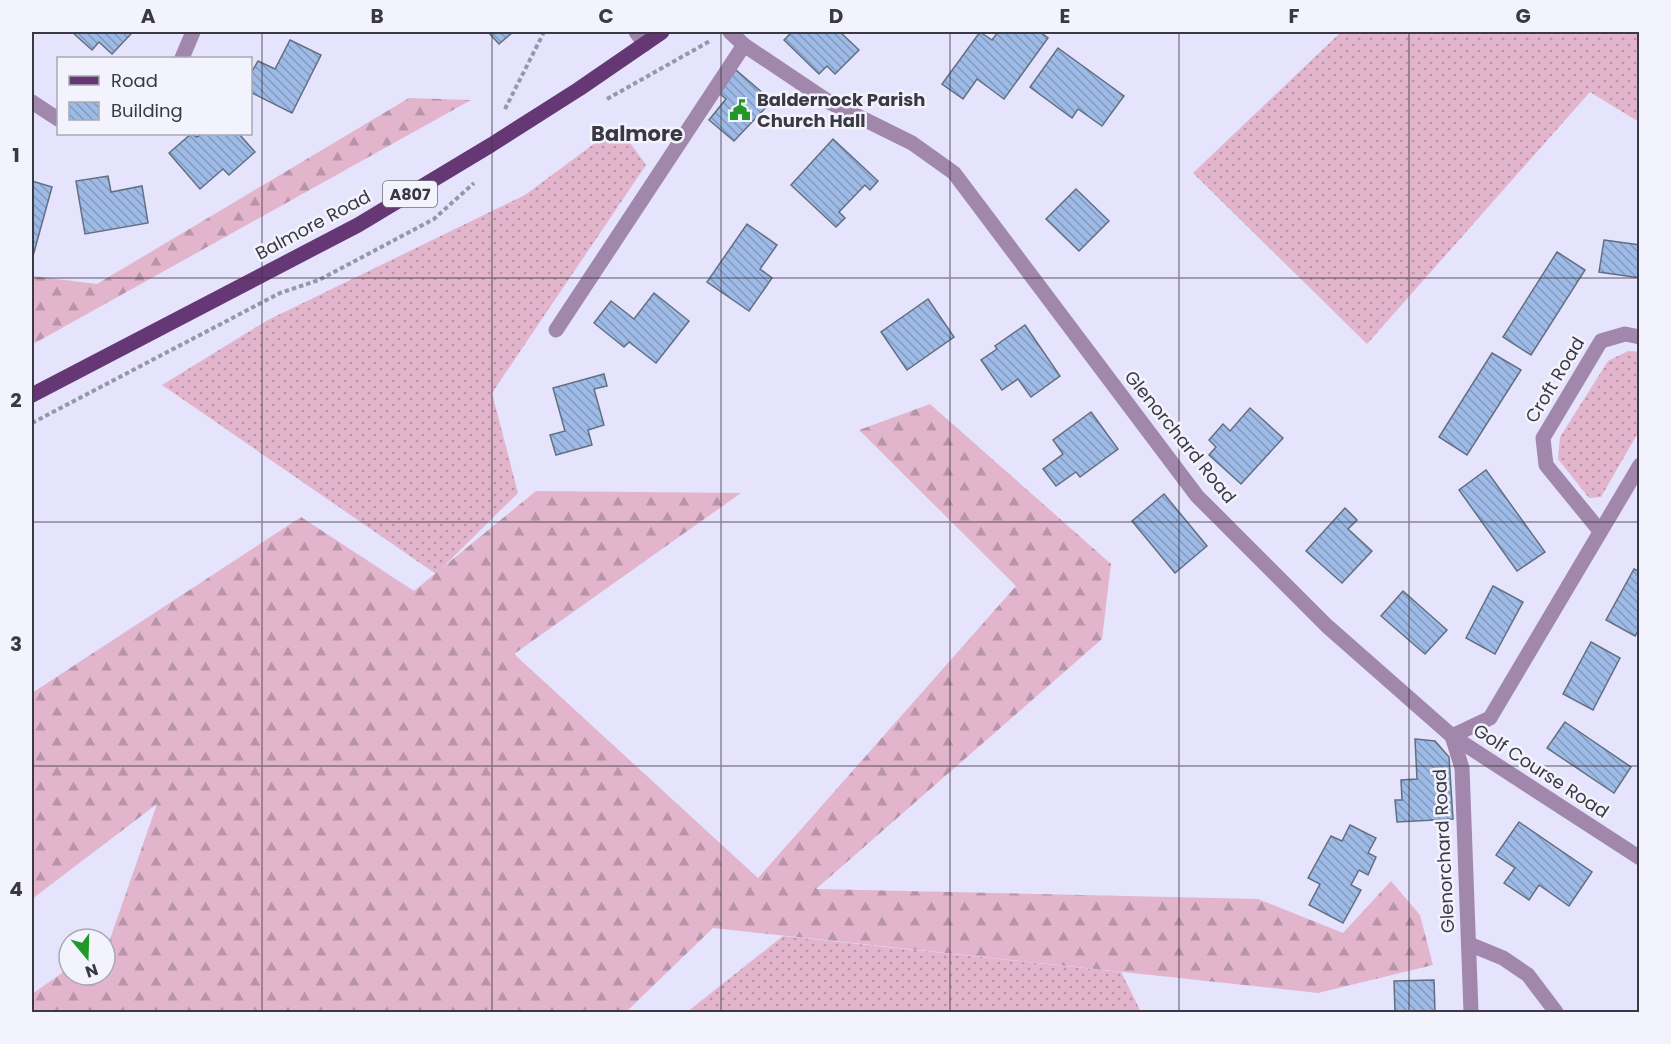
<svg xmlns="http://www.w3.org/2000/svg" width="1671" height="1044" font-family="Poppins,sans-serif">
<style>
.grass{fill:url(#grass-dots)}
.forest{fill:url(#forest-firs)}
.building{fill:url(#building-back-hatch);stroke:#636f81;stroke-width:1.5}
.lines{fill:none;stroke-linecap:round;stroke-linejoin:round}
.path{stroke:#9897a9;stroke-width:4;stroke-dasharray:4.5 3;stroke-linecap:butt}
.minor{stroke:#a187ab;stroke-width:15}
.major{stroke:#653775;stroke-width:15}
.grid{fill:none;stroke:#3a3943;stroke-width:1.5;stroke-opacity:0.55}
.labels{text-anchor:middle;stroke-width:5;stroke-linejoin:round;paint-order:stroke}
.shield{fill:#f3f3fd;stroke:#72717b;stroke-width:1.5}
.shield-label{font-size:16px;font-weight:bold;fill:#3a3943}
.poi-label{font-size:18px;font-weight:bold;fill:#3a3943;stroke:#f3f3fd;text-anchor:start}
.street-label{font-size:18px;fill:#3a3943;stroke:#f3f3fd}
.quarter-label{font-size:21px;font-weight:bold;fill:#3a3943;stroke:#f3f3fd}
.neatline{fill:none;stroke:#3a3943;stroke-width:2}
.grid-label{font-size:20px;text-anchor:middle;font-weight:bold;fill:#3a3943}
</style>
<defs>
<pattern id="grass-dots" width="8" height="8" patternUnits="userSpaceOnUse" patternTransform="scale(1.5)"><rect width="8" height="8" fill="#e2b5cd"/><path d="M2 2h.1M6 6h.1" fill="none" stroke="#b894a8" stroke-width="1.8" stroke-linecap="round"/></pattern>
<pattern id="forest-firs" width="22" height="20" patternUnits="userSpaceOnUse" patternTransform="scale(1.5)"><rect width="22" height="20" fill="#e2b5cd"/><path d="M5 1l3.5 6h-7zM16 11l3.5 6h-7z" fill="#b894a8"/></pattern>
<pattern id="building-back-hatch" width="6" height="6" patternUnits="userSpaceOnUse" patternTransform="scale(1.5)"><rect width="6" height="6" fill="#9ebbe7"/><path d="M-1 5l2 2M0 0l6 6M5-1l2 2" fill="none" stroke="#8299bd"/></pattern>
</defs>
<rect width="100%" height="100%" fill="#e5e4fc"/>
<g class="grass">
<path d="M1341,32H1639V122L1590,92L1367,344L1193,173Z"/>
<path d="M618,126L646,165L492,393L518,493L436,574L162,385L268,320L525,195Z"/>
<path d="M1628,351L1639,352V431L1601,497L1589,498L1558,459L1560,437L1608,361Z"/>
<path d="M783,936L1121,972L1141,1012H687Z"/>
</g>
<g class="forest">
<path d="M409,98L471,100L35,343L32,341V276L97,284Z"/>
<path d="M930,404L1111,564L1102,639L816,889L1258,899L1343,933L1391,881L1420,915L1433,965L1318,993L713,928L626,1012H32V994L69,968V975H105V942L110,939L157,804L32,899V693L301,517L414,591L536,491L741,493L514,654L758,878L1016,586L859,430Z"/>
</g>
<g class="building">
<path d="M72,32H128L131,34L112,54L99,42L92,50Z"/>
<path d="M488,32H513L499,44Z"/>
<path d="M792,32H840L859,50L835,74L827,66L819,74L784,40Z"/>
<path d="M980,32L992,40L998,32H1040L1048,38L1004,99L977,79L963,99L942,84Z"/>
<path d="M290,40L321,55L292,113L250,92V75L258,61L275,69Z"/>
<path d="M1058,48L1124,96L1102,126L1078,109L1072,118L1030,87Z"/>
<path d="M736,70L772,101L734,141L709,120L726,99L718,92Z"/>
<path d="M191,134L197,137L201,134H239L255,152L229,175L223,169L200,189L169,153Z"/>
<path d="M833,139L878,181L870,190L865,185L839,212L845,218L836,227L791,185Z"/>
<path d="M108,176L111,192L142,186L148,223L85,234L76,181Z"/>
<path d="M32,181L52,187L33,256L32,255Z"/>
<path d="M1076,189L1109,221L1079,251L1046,219Z"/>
<path d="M747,224L777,245L760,269L772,278L749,311L707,282Z"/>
<path d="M1604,240L1640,245V278L1599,272Z"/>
<path d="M1557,252L1585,270L1531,355L1503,337Z"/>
<path d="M654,293L689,321L656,363L629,342L624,347L594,323L611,301L634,319Z"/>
<path d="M928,299L954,337L907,370L881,332Z"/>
<path d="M1025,325L1060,376L1031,397L1018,379L1002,390L981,360L997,349L995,346Z"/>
<path d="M1492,353L1521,370L1467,455L1439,437Z"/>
<path d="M604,374L607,386L594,389L604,425L588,430L592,445L556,455L550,435L565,431L553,388Z"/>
<path d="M1250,408L1283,438L1241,484L1209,455L1216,447L1209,440L1223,424L1230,431Z"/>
<path d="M1091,412L1118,449L1080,477L1076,472L1056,486L1043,469L1063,454L1053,440Z"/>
<path d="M1486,470L1545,552L1517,571L1459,490Z"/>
<path d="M1164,494L1207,546L1175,573L1132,521Z"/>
<path d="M1345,508L1357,520L1348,529L1372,551L1342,583L1306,551Z"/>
<path d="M1634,569L1640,572V628L1635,636L1606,620Z"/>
<path d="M1493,586L1523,602L1495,654L1466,638Z"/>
<path d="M1403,591L1447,630L1425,654L1381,616Z"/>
<path d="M1591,642L1620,658L1593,710L1563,694Z"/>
<path d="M1565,722L1631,767L1614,793L1547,748Z"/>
<path d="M1415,739L1435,741L1449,757L1453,819L1397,822L1395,800H1402L1401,780L1417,779Z"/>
<path d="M1519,822L1592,872L1569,906L1539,885L1529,900L1504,883L1515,868L1496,855Z"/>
<path d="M1350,825L1376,838L1368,853L1376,857L1368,875L1359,870L1351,885L1361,890L1343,923L1309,905L1320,884L1308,878L1331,836L1342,841Z"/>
<path d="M1434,980L1435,1012H1395L1394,981Z"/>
</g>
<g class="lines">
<g class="path">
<path d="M607,99L710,41"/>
<path d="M505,109L544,32"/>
<path d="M32,423L280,293L319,280L434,219L474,183"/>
</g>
<g class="minor">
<path d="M636,32L645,44"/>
<path d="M730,32L744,45L829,102L912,143L954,173L1197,496L1327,626L1452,736L1462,768L1471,1012"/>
<path d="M182,58L193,32"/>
<path d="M32,102L58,119"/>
<path d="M556,330L744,45"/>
<path d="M1600,531L1546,465L1543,438L1601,341L1625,334L1640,337"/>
<path d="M1452,736L1490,718L1640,465"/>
<path d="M1452,736L1640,858"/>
<path d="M1469,944L1503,958L1528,975L1556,1012"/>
</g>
<path class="major" d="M32,395L358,225L491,145L579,89L662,32"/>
</g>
<path class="grid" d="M262,32V1012M492,32V1012M721,32V1012M950,32V1012M1179,32V1012M1409,32V1012M32,278H1640M32,522H1640M32,766H1640"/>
<defs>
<symbol id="civic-bare" viewBox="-9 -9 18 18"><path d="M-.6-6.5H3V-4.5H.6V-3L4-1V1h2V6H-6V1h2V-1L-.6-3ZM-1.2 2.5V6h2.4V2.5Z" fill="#219828" stroke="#f3f3fd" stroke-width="2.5" paint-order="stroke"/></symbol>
</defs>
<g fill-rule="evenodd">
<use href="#civic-bare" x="725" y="95" width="30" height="30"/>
</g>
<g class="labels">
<rect class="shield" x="383" y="181" width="54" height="26" rx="4.5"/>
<g class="shield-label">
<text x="410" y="200">A807</text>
</g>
<g class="poi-label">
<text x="757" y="106">Baldernock Parish<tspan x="757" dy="21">Church Hall</tspan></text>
</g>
<g class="street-label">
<text transform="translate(313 225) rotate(-28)" y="6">Balmore Road</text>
<text transform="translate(1555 380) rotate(-59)" y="6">Croft Road</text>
<text transform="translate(1180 437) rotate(51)" y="6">Glenorchard Road</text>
<text transform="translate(1541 771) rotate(33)" y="6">Golf Course Road</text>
<text transform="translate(1444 851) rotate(-93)" y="6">Glenorchard Road</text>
</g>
<g class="quarter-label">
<text x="637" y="141">Balmore</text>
</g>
</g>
<rect width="1671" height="1044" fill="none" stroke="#f3f3fd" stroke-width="66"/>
<rect x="57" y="57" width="195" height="78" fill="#f3f3fd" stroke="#a9a9b3" stroke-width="1.5"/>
<rect x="69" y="76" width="30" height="9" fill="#653775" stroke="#a9a9b3" stroke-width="1.5"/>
<text x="111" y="87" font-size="18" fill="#3a3943">Road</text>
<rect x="69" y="102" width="30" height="18" fill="url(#building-back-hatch)" stroke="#a9a9b3" stroke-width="1.5"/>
<text x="111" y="117" font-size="18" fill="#3a3943">Building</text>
<g transform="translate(87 957) rotate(161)"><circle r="28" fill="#f3f3fd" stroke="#a9a9b3" stroke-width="1.5"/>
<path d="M0-4.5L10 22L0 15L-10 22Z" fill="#219828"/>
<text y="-9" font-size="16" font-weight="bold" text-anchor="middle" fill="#3a3943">N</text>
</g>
<rect x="33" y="33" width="1605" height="978" class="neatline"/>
<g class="grid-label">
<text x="148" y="23">A</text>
<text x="377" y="23">B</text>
<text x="606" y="23">C</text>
<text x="836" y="23">D</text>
<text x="1065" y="23">E</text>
<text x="1294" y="23">F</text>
<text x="1523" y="23">G</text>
<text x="16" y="162">1</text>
<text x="16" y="407">2</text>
<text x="16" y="651">3</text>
<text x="16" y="896">4</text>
</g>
</svg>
